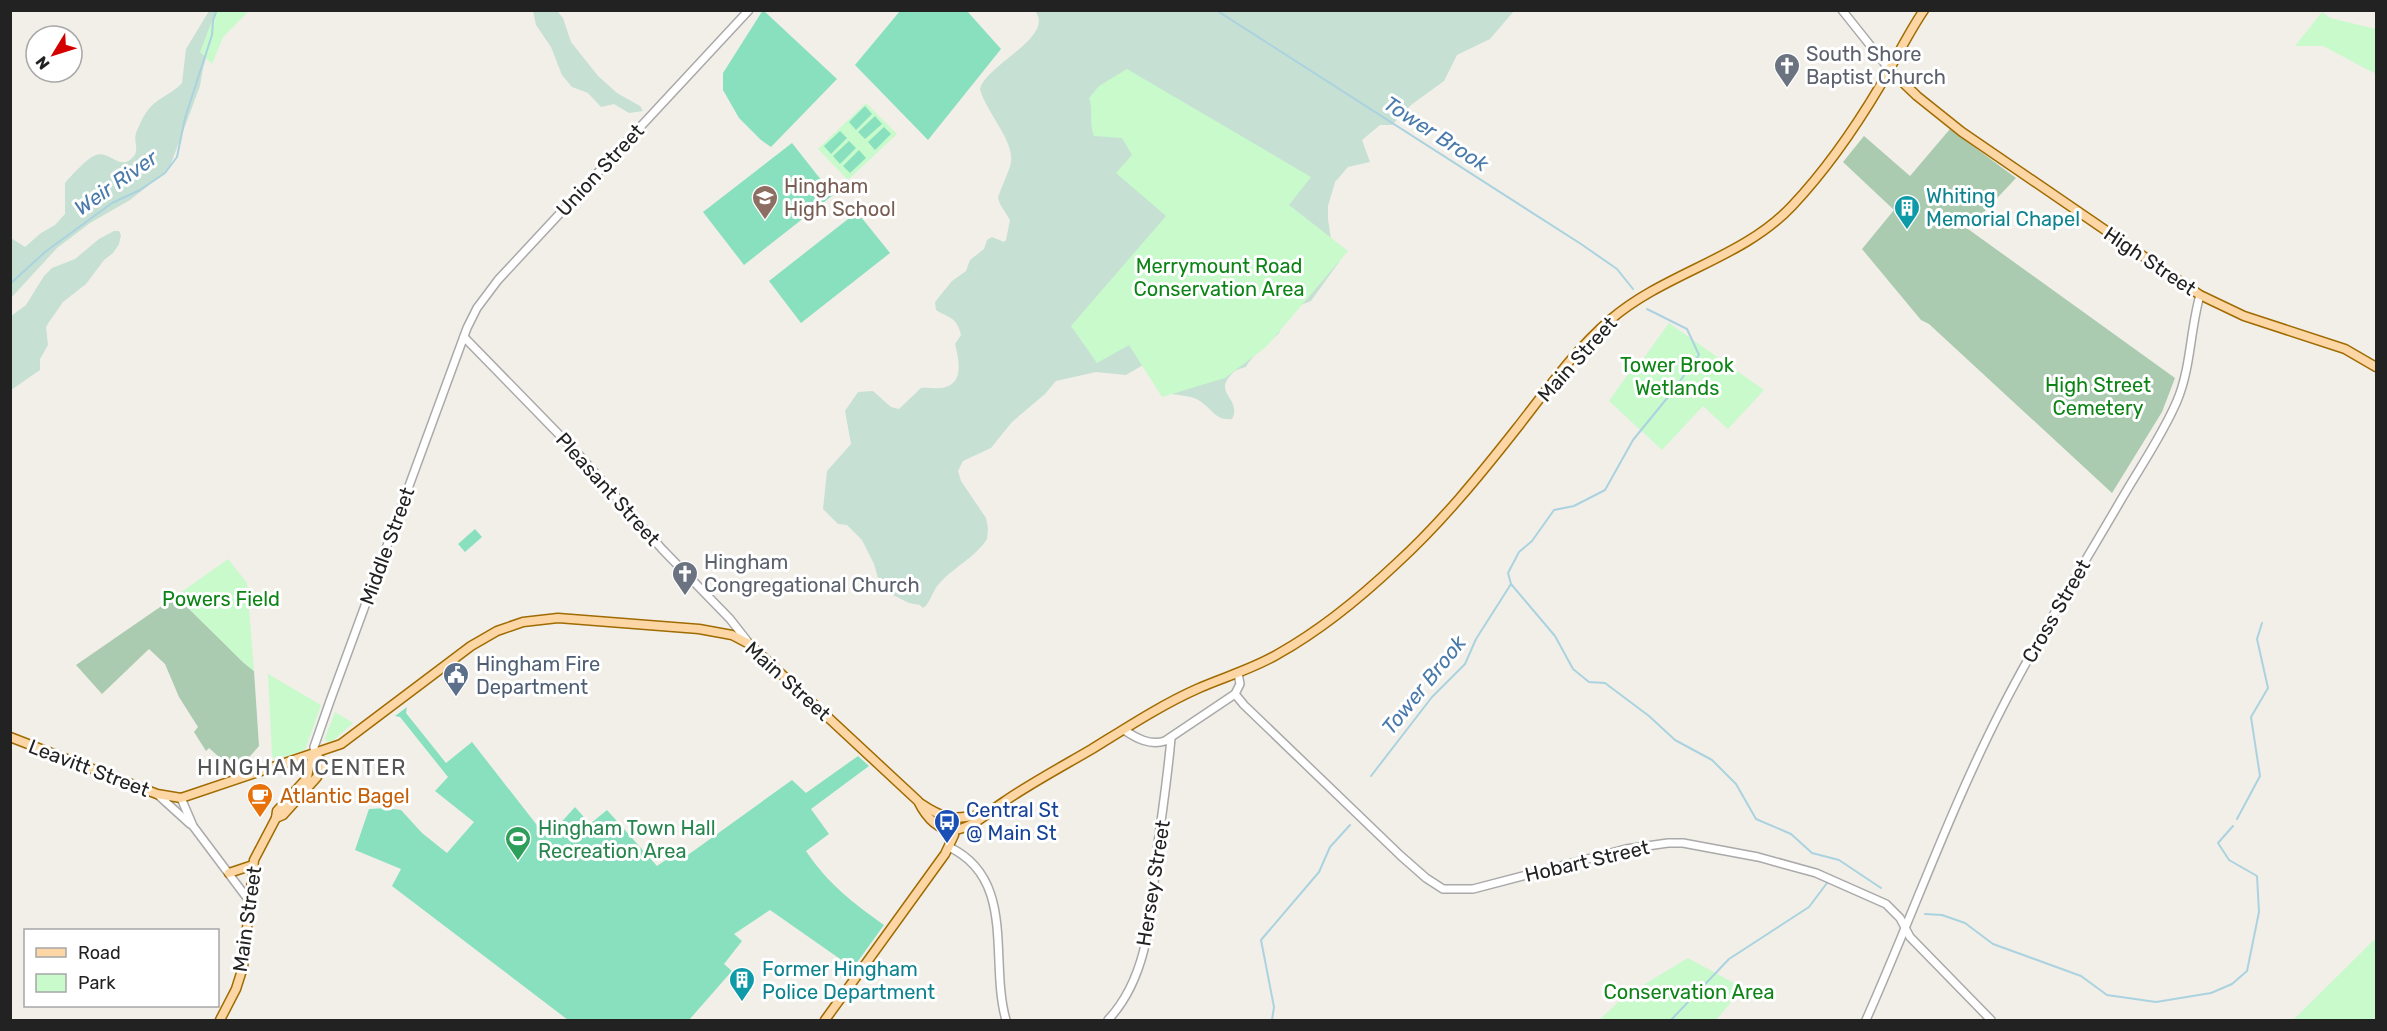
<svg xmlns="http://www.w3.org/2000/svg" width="2387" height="1031" font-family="Rubik,sans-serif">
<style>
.wetland{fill:#c6e0d4}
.cemetery{fill:#aacbaf}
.park{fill:#c8facc}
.pitch{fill:#88e0be}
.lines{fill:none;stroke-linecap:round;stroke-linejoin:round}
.stream{stroke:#aad3df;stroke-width:2}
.minor-casing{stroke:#a9a9a9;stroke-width:10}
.major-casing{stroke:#a06b00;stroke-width:11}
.minor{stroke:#fff;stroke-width:7}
.major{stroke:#fcd6a4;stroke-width:8}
.labels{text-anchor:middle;stroke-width:6;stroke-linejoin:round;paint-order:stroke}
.worship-label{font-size:20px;fill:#5b616d;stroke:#fff;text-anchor:start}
.street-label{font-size:20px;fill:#222;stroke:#fff}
.education-label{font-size:20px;fill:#785e54;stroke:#fff;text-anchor:start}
.culture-label{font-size:20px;fill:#0d838f;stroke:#fff;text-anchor:start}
.park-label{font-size:20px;fill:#0c8416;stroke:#fff}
.service-label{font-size:20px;fill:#4e5e75;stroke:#fff;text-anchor:start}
.food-label{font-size:20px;fill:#c56008;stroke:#fff;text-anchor:start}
.transit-label{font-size:20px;fill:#164399;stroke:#fff;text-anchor:start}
.leisure-label{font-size:20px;fill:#27864d;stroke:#fff;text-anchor:start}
.water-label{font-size:21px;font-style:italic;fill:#4a7aab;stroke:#fff}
.quarter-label{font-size:22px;letter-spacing:1.5px;fill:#555;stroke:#fff}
</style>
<rect width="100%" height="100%" fill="#f2efe9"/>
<g class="wetland">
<path d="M209,11H221L203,68L200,86L169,169L130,200L90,223L57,248L11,298V238L25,247L41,233L55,225L65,214V183C72,175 87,158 96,155C108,150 120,170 131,159C141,151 133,143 136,133C138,128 141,121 144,116C155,97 169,97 182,83L186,49Z"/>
<path d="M533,11L558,12L563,18L571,42L598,76L617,93L640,106L643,111L629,113L614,104L601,107L588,93L572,87L562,75L551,47L536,25Z"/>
<path d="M1035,11H1514L1490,39L1457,55L1444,81L1411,105L1392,125H1380L1362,140L1370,162L1348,167L1335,182L1328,206V219L1331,239L1341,256L1339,262L1311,301L1298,306L1277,329L1280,332C1269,344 1253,353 1246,367C1238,369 1235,370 1230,376C1214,394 1242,399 1232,419C1216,421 1212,409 1200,401C1189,393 1171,398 1160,388C1153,382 1148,372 1143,365L1126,375L1096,372L1056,381L1045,394L1012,422L991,448L963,461L958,471L961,481L986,518L988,528L987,539C975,558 952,568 938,585C932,592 930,604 923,608L920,605L909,603L887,592L878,578L874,564L862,540L847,525L838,524L823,509L827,471L851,444L845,411L858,392L873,391L891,407L899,409L921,388C927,387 934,389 941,388C965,385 959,360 955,344L961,335C957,317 949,318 936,310L935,302L952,281L966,271L970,260L984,249L987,240L992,237L1004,242L1006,240L1010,220L1000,204L998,198C1001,187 1010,170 1011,162C1014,140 986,112 980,89C986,65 1056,36 1035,11Z"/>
<path d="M114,231H119L121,235L119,244L113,253L104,260L86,284L63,302L49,322L46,327L48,345L40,359V370L11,390V316L26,305L44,276L52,268L75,259L99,239Z"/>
</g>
<g class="cemetery">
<path d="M1950,129L2016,178L1968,229L2175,378L2162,412L2112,493L1929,324L1921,320L1862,249L1894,210L1843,162L1864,136L1910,176Z"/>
<path d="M176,596L244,663L254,671L259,746L236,772L209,748L206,751L194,732L198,727L179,697L165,664L149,649L102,694L76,665Z"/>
</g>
<g class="park">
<path d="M216,10L249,11L223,37L212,64L200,52Z"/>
<path d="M2322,12L2330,18L2376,29V74L2323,46H2295Z"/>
<path d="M1127,69L1311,177L1289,205L1348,251L1266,347L1225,378L1162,397L1129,345L1097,363L1071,326L1166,216L1116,173L1132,155L1122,138L1094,136C1088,120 1094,112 1089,98L1099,86Z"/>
<path d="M866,103L897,134L848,180L818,149Z"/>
<path d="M1669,323L1764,390L1728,429L1703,406L1662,450L1609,401L1633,367L1636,369Z"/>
<path d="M228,559L247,583L254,671L244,663L176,596Z"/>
<path d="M268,674L321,705L305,750L276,760L272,756Z"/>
<path d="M335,712L353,723L334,740L327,742L325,738Z"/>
<path d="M2376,938V1020H2293Z"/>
<path d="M1688,958L1743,988L1716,1020H1599L1625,996Z"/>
</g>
<g class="pitch">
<path d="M763,10L837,79L771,147L761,140L739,118L723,90V73Z"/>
<path d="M900,11H967L1001,49L928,140L855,65Z"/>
<path d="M865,106L872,114L856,130L849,122Z"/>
<path d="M875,116L882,124L865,139L858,132Z"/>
<path d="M884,127L891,134L875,150L868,142Z"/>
<path d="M840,131L847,138L831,154L824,146Z"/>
<path d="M849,141L856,148L840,164L833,156Z"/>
<path d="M792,143L833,195L744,265L703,212Z"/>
<path d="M859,150L866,158L850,173L843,166Z"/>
<path d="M857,212L890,253L801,323L769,281Z"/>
<path d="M475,529L482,537L465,552L458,544Z"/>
<path d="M407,707L406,713L446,763L472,742L547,838L575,807L590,824L607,810L657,866L680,850L685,857L792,780L806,793L858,756L869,766L811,809L829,834L806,851C828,884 852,902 884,925L853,968L770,910L734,934L742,941L724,964L732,971L689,1020H568L392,886L401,869L355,850L369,809L387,808L401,810L422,833L447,853L474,822L435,791L448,777L400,717L395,716Z"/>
</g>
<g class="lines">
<g class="stream">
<path d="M1216,10L1581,244L1617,269L1633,289"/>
<path d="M10,284L45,252L112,203L140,190L165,173L177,157L185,118L212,35L213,20L217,10"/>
<path d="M1647,309L1687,329L1699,355L1680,381"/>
<path d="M1511,584L1555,636L1573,669L1589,682L1605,683L1649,716L1675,740L1712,760L1736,784L1756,819L1791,834L1812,853L1839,860L1881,888"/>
<path d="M1371,776L1432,697L1465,664L1476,639L1511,584L1508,573L1519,552L1532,541L1554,510L1574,506L1605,490L1633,440L1668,397"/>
<path d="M2237,819L2260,776L2251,717L2268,688L2257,639L2262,623"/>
<path d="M1925,914L1942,915L1965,923L1993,944L2081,976L2107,995L2156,1002L2211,993L2232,984L2247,971L2259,912L2257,876L2229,860L2218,843L2233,826"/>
<path d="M1272,1020L1274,1007L1261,940L1319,872L1330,847L1350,825"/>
<path d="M1671,1020L1729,959L1809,907L1827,883"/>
</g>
<defs>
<g id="minor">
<path d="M1842,10L1889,69"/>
<path d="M464,337L580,456L662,549L730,619L748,642"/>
<path d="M1235,694L1244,705L1401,856L1426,878L1443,889H1473L1626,849L1668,843H1683L1758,857L1816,873L1886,904L1900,918L1910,937L1991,1020"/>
<path d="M1124,730C1136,738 1150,746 1165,741L1235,694L1240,684L1238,673"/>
<path d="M315,755L314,747L330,701L467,328L477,308L498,280L749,10"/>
<path d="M157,794L190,824"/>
<path d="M181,798L193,826L250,902"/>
<path d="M949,847C1017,879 989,961 1006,1020"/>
<path d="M1108,1020C1152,973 1151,903 1158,843C1163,808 1168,773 1171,738"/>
<path d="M1866,1020C1912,917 1950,809 2002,708C2038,637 2081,569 2121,500C2140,467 2162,436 2177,401C2191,368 2190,330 2200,295"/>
</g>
<g id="major">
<path d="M1889,69L1917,96L1962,132L2200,295L2244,316L2345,349L2376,367"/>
<path d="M10,737L157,794L181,798L341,744L471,646L497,631L523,622L558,618L699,629L732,635L749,644L918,801C926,817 939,833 959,829C975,826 991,810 1005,801C1033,782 1063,766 1092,749C1126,728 1161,705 1197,689C1224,677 1253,669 1278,654C1321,630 1361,597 1396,564C1441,523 1480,475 1517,428C1546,391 1574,351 1610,320C1666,272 1742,259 1792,206C1826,170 1855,128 1880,86C1895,61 1907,35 1924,10"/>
<path d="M920,803C944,819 951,820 980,815"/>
<path d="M276,818L283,815L317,777L322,761L315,755"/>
<path d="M229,873L253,865"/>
<path d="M220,1020L236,989L243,967L254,860L276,818L277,811L307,778L309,766L315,755"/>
<path d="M825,1020L945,854L954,835L956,819"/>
</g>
</defs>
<use href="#minor" class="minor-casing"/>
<use href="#major" class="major-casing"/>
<use href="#minor" class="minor"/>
<use href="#major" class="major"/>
</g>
<defs>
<symbol id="church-pin" viewBox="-11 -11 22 30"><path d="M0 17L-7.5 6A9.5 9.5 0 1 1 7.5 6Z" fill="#6b7280" stroke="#fff"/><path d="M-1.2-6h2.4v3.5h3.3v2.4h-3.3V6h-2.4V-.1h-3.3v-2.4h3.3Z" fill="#fff"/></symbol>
<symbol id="school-pin" viewBox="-11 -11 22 30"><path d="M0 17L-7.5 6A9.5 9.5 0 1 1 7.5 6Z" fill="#8d6e63" stroke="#fff"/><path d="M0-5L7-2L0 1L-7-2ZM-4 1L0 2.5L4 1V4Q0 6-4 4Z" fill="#fff"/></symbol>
<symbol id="building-pin" viewBox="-11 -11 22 30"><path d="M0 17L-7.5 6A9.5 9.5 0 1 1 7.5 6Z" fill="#0f9aa8" stroke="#fff"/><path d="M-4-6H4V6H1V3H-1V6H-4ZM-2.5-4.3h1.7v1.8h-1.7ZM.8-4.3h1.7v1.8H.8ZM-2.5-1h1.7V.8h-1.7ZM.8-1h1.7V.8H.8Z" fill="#fff"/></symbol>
<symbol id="civic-pin" viewBox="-11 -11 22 30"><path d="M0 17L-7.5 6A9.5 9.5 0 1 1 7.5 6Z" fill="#5c6f8a" stroke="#fff"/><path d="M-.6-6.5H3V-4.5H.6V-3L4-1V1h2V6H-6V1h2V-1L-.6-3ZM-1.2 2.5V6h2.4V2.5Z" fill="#fff"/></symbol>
<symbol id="cafe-pin" viewBox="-11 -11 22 30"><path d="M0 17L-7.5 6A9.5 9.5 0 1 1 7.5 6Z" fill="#e8710a" stroke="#fff"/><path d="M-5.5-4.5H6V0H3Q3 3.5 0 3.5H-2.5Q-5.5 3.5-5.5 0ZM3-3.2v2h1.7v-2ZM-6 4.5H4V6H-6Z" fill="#fff"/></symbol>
<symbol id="bus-pin" viewBox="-11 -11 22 30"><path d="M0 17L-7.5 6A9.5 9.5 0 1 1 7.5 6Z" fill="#1a4fb4" stroke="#fff"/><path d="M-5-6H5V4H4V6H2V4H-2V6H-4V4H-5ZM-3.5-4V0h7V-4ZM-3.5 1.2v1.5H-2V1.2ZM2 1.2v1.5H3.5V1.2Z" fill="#fff"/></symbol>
<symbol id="stadium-pin" viewBox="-11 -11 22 30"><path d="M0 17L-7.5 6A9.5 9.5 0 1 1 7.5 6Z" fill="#2e9e5b" stroke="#fff"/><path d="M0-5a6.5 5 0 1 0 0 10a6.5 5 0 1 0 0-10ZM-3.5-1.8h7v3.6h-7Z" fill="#fff"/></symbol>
</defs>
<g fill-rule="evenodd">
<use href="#church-pin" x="1772" y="51" width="30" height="40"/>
<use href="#school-pin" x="750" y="183" width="30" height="40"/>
<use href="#building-pin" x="1892" y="193" width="30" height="40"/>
<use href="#church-pin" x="670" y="559" width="30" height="40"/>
<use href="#civic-pin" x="441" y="660" width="30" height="40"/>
<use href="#cafe-pin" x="245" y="781" width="30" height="40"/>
<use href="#bus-pin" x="932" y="807" width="30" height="40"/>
<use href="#stadium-pin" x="503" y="824" width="30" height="40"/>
<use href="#building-pin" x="727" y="965" width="30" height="40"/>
</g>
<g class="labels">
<g class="worship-label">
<text x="1806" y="61">South Shore<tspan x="1806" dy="23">Baptist Church</tspan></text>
<text x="704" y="569">Hingham<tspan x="704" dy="23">Congregational Church</tspan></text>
</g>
<g class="street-label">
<text transform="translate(600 170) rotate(-47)" y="7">Union Street</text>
<text transform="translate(2150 261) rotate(34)" y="7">High Street</text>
<text transform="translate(1577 359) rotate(-48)" y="7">Main Street</text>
<text transform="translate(608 489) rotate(48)" y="7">Pleasant Street</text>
<text transform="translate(387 546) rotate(-70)" y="7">Middle Street</text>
<text transform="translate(2056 611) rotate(-60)" y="7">Cross Street</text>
<text transform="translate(788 681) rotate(42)" y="7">Main Street</text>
<text transform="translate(89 768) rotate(21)" y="7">Leavitt Street</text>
<text transform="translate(1587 861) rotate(-13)" y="7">Hobart Street</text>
<text transform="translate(1153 883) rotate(-81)" y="7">Hersey Street</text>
<text transform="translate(247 919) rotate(-82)" y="7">Main Street</text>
</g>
<g class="education-label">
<text x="784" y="193">Hingham<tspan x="784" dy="23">High School</tspan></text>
</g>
<g class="culture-label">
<text x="1926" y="203">Whiting<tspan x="1926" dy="23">Memorial Chapel</tspan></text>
<text x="762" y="976">Former Hingham<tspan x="762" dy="23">Police Department</tspan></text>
</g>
<g class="park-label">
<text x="1219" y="273">Merrymount Road<tspan x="1219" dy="23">Conservation Area</tspan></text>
<text x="1677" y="372">Tower Brook<tspan x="1677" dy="23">Wetlands</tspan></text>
<text x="2098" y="392">High Street<tspan x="2098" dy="23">Cemetery</tspan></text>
<text x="221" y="606">Powers Field</text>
<text x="1689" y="999">Conservation Area</text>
</g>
<g class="service-label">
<text x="476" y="671">Hingham Fire<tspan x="476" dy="23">Department</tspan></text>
</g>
<g class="food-label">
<text x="280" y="803">Atlantic Bagel</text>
</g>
<g class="transit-label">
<text x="966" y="817">Central St<tspan x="966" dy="23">@ Main St</tspan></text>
</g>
<g class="leisure-label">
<text x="538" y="835">Hingham Town Hall<tspan x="538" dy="23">Recreation Area</tspan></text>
</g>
<g class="water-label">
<text transform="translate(1436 134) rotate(33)" y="7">Tower Brook</text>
<text transform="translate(116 183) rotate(-35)" y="7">Weir River</text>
<text transform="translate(1424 685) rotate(-51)" y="7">Tower Brook</text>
</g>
<g class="quarter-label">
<text x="302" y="775">HINGHAM CENTER</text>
</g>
</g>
<rect width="2387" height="1031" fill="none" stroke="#222222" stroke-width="24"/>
<rect x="24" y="929" width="195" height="78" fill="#ffffff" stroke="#a7a7a7" stroke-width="1.5"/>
<rect x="36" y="948" width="30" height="9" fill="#fcd6a4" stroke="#a7a7a7" stroke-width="1.5"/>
<text x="78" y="959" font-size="18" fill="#222222">Road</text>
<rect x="36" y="974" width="30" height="18" fill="#c8facc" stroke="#a7a7a7" stroke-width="1.5"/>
<text x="78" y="989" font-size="18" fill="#222222">Park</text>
<g transform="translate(54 54) rotate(232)"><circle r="28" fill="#ffffff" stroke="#a7a7a7" stroke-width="1.5"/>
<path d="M0-4.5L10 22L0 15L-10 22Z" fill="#d40000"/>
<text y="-9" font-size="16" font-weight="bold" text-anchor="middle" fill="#222222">N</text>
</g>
</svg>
